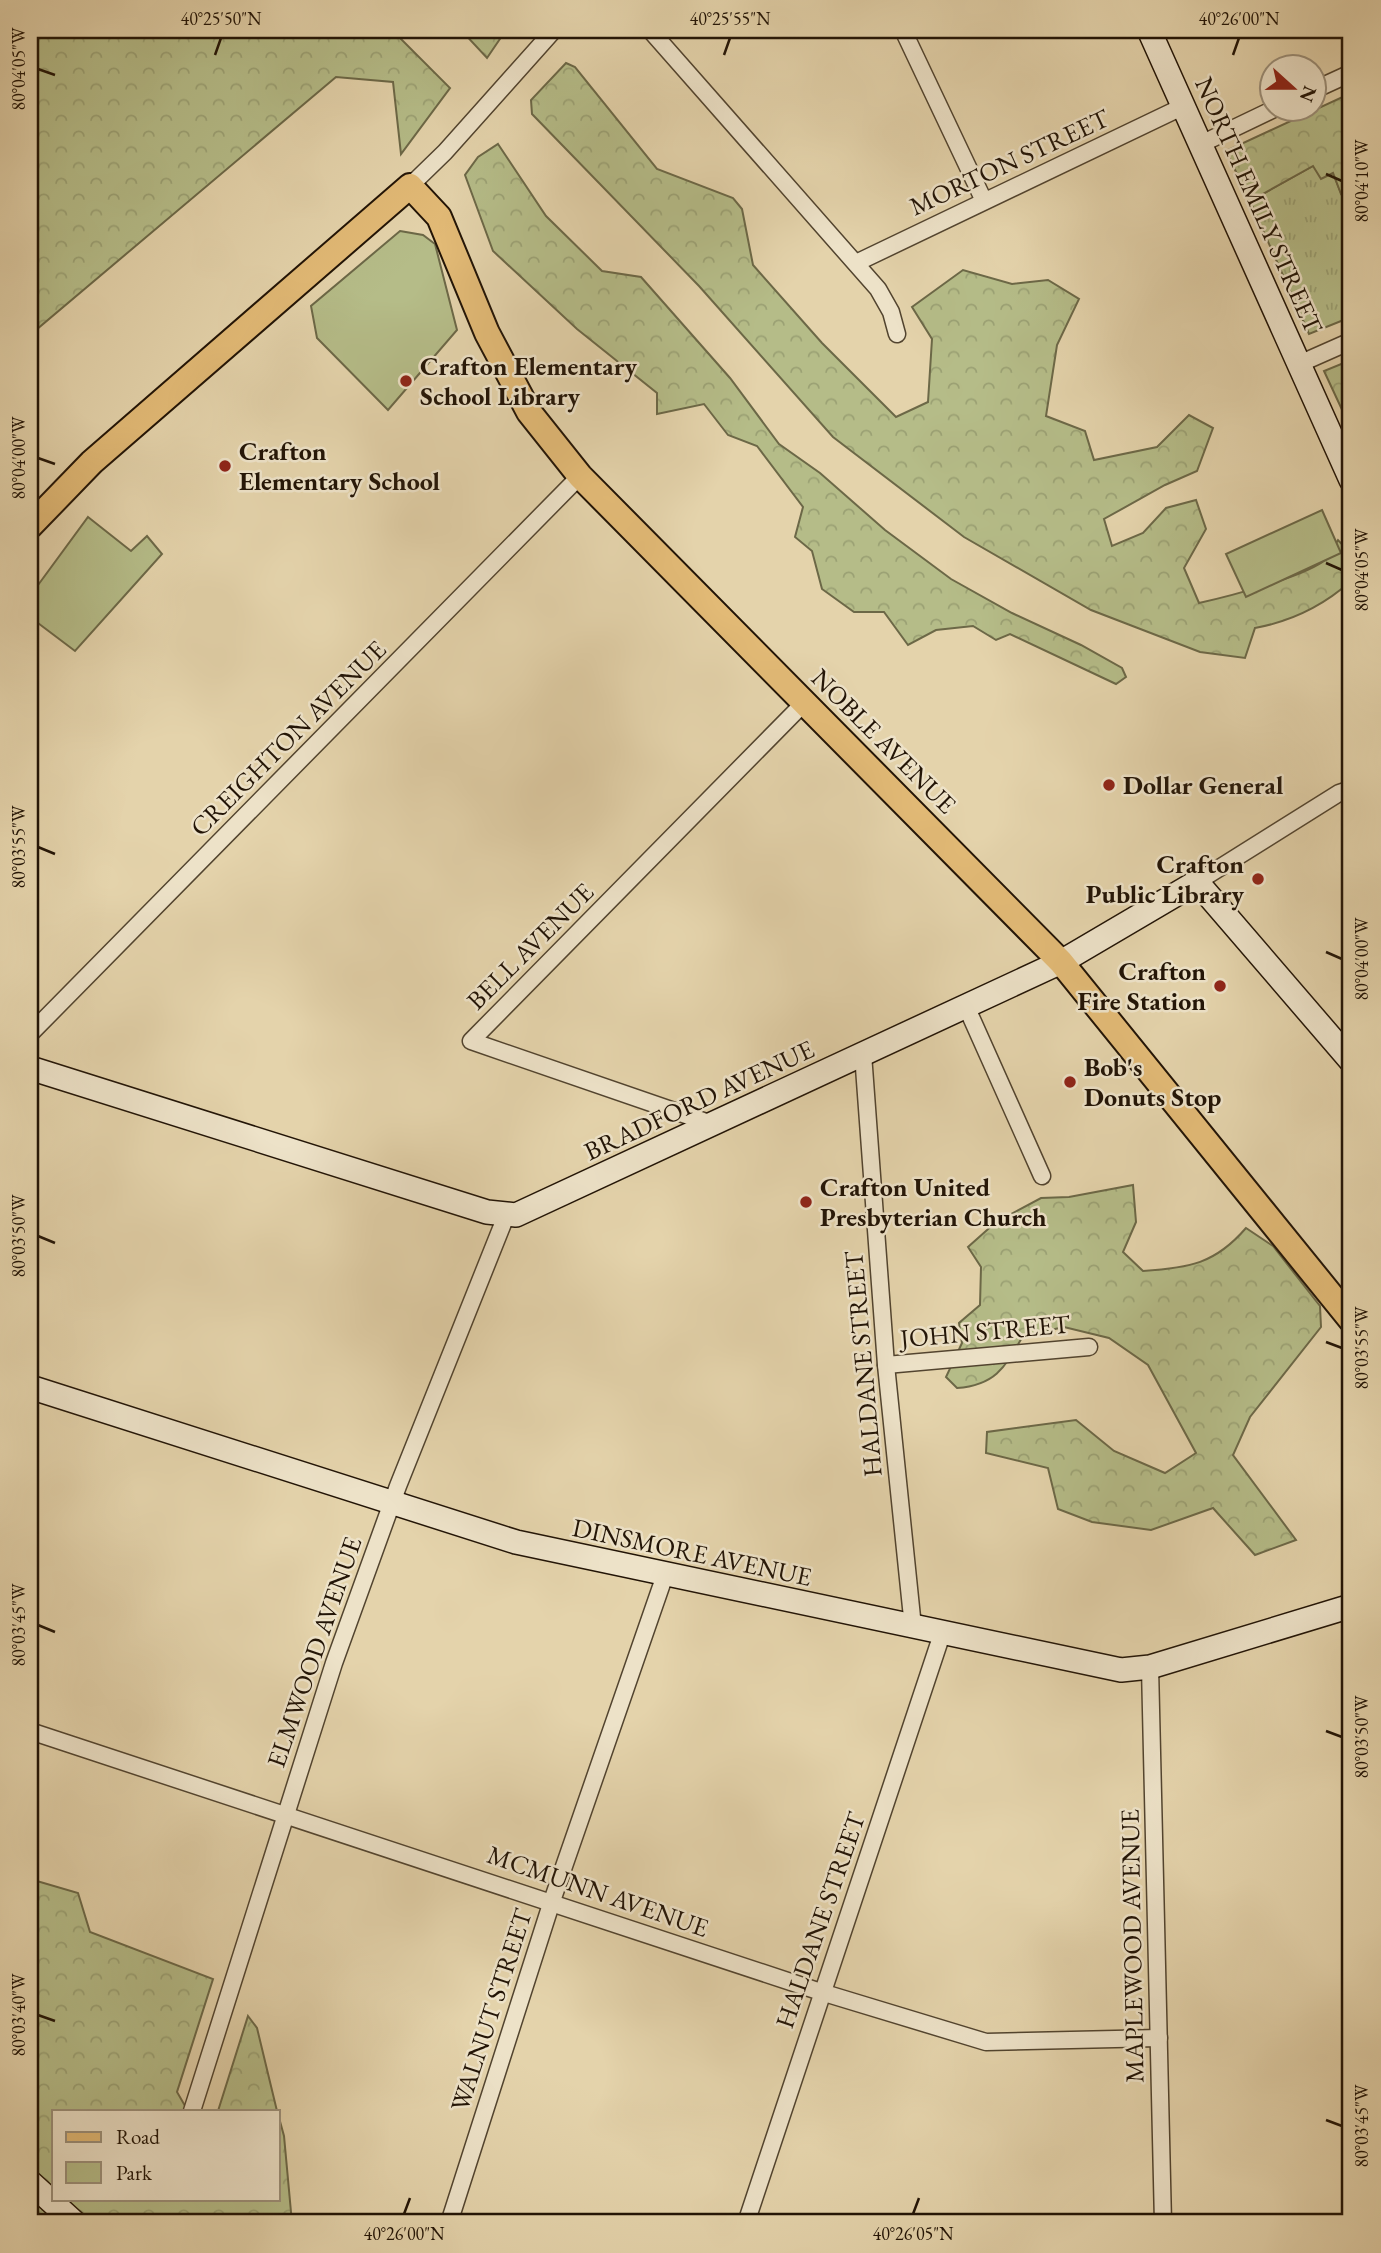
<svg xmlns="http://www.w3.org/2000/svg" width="1381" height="2253" font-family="'EB Garamond',serif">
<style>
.grass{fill:url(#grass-tufts);stroke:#6c6847;stroke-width:2}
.forest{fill:url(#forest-crowns);stroke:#6c6847;stroke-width:2}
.green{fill:#b5bc88;stroke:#6c6847;stroke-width:2}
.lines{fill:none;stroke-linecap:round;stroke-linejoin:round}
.street-casing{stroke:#52442f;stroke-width:19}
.secondary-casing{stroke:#221406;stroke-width:26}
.primary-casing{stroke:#221406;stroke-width:28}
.street{stroke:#ede2c8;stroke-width:16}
.secondary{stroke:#ede2c8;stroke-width:23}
.primary{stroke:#e2ba76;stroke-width:24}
.ticks{fill:none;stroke:#221406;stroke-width:2.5}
.poi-dot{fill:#8f2418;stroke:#ede2c8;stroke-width:2.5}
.labels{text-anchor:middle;stroke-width:5;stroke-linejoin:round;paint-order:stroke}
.street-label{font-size:26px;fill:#221406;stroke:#ede2c8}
.poi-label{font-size:26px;font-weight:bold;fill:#221406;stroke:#ede2c8;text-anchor:start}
.neatline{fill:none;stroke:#221406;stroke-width:2.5}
.ticks-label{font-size:18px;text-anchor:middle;fill:#221406}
</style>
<defs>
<pattern id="grass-tufts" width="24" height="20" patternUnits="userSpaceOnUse" patternTransform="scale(1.75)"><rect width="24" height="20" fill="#b5bc88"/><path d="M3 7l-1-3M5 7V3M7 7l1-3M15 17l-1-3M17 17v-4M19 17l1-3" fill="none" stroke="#9ba174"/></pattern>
<pattern id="forest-crowns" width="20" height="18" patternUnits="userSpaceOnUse" patternTransform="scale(1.75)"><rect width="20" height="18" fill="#b5bc88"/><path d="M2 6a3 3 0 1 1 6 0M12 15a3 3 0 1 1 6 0" fill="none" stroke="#9ba174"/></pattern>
</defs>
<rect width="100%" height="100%" fill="#e4d3ab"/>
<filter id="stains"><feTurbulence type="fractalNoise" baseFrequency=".00286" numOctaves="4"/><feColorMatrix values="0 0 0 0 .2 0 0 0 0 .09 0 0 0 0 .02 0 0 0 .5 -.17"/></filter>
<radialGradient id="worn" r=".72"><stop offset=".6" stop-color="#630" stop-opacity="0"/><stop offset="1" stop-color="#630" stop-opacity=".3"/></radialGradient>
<path class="grass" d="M1351,159V317L1309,334L1250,201L1313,166L1333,173L1341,193L1347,190L1342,171L1349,167Z"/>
<g class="forest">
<path d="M30,30H392L450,88L401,154L393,82L336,77L30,335Z"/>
<path d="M461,30H506L487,58Z"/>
<path d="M566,63L575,67L657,169L733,198L742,209L753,265L822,343L896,417L928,402L932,339L912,307L963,270L1012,284L1048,280L1079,299L1057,345L1046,416L1085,431L1094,460L1157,447L1189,415L1213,428L1197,471L1165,485L1104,519L1112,546L1143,533L1166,508L1196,500L1206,529L1184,568L1199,603C1226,597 1308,576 1326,559C1331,554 1334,546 1338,540L1351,554V581C1323,606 1293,621 1255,628L1245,658L1200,652L1091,610L964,537L833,437L699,286L532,114L531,100Z"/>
<path d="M1351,93V159L1349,167L1342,171L1347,190L1341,194L1333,173L1321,179L1313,166L1250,201L1226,151Z"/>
<path d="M498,144L546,216L602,271L641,277L730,378L779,444L820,473L885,530L951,579L1012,613L1081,645L1122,668L1126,677L1116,684L1010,634L996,640L973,626L936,630L908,645L884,612H854L822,589L812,551L795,537L803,507L757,446L728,435L704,404L657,414V393L577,329L493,251L465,175L478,157Z"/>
<path d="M1351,360V429L1324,371Z"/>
<path d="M1133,1185L1136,1222L1123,1252L1143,1271C1189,1268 1215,1264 1246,1228L1273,1246L1320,1306L1321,1327L1250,1417L1233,1455L1296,1540L1255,1555L1213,1508L1151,1530L1092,1522L1058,1509L1048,1468L986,1453L987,1432L1076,1420L1114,1451L1165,1473L1196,1453L1148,1365L1109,1338L1064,1327L1023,1336C1005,1367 996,1385 957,1388L946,1377L962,1343L959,1323L980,1305L981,1267L968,1247L996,1222L1041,1198L1069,1197Z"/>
<path d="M30,1879L78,1893L90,1932L213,1979L177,2092L188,2111H54V2199H278V2114L284,2136L292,2223H30Z"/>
<path d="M248,2016L257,2028L277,2111H218Z"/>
</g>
<g class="green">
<path d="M400,231L423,235L435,244L457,330L388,410L317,338L311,306Z"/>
<path d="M1322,510L1341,553L1246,597L1226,554Z"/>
<path d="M88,517L131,551L147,536L162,554L75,651L30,617V596Z"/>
</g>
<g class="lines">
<defs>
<g id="street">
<path d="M650,30L878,289L891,312L897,334"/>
<path d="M903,30L984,201"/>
<path d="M1314,90L1351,73"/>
<path d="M1201,144L1276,108"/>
<path d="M410,186L445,152L554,30"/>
<path d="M856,263L1184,106"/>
<path d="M1299,364L1351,341"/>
<path d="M1197,882L1339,793L1351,789"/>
<path d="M966,1006L1042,1176"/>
<path d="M30,1034L580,476"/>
<path d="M863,1054L886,1365L913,1627"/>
<path d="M712,1124L471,1041L803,704"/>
<path d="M886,1365L1089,1347"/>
<path d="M1150,1667L1163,2223"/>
<path d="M30,1731L821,1992L986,2042L1159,2038"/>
<path d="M192,2111L334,1663L398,1486L506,1216"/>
<path d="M449,2223L552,1901L665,1575"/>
<path d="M746,2223L942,1634"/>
</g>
<g id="secondary">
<path d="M1149,30L1351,480"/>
<path d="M30,1068L487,1212L516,1215L1061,962L1197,882L1351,1061"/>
<path d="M30,1387L516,1542L1121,1670L1150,1667L1351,1606"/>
<path d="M30,2182L75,2223"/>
</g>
<path id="primary" d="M30,526L92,462L410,186L439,217L487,333L529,412L580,476L1061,962L1351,1320"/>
</defs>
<use href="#street" class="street-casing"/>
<use href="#secondary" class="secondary-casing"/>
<use href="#primary" class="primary-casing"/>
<use href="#street" class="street"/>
<use href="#secondary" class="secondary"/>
<use href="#primary" class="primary"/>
</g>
<path class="ticks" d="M215,55L221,38M724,55L730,38M1233,55L1239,38M38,69L55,75M1326,174L1342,181M38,458L55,464M1326,563L1342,570M38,847L55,854M1326,952L1342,959M38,1236L55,1243M1326,1342L1342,1348M38,1625L55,1632M1326,1731L1342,1737M38,2015L55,2021M1326,2120L1342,2126M404,2214L410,2198M913,2214L919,2198"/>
<g class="poi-dot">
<circle cx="406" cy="381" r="7"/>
<circle cx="225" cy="466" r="7"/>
<circle cx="1109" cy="785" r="7"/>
<circle cx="1258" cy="879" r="7"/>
<circle cx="1220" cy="986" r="7"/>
<circle cx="1070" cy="1082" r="7"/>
<circle cx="806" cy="1202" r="7"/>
</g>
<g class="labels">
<g class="street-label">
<text transform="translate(1009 162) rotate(-25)" y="9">MORTON STREET</text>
<text transform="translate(1259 205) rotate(66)" y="9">NORTH EMILY STREET</text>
<text transform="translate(288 738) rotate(-45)" y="9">CREIGHTON AVENUE</text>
<text transform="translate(884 741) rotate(45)" y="9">NOBLE AVENUE</text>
<text transform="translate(530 946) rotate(-45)" y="9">BELL AVENUE</text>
<text transform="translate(699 1100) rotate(-25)" y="9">BRADFORD AVENUE</text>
<text transform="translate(985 1331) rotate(-5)" y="9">JOHN STREET</text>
<text transform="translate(863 1364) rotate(-95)" y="9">HALDANE STREET</text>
<text transform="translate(692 1552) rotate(12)" y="9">DINSMORE AVENUE</text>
<text transform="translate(314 1652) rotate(-71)" y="9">ELMWOOD AVENUE</text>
<text transform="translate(598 1891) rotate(19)" y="9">MCMUNN AVENUE</text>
<text transform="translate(820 1920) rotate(-71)" y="9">HALDANE STREET</text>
<text transform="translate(1132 1946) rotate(-91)" y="9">MAPLEWOOD AVENUE</text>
<text transform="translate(491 2010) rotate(-72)" y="9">WALNUT STREET</text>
</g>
<g class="poi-label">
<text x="420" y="375">Crafton Elementary<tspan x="420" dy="30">School Library</tspan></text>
<text x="239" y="460">Crafton<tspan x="239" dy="30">Elementary School</tspan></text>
<text x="1123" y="794">Dollar General</text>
<text x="1244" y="873" text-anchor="end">Crafton<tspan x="1244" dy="30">Public Library</tspan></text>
<text x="1206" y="980" text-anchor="end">Crafton<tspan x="1206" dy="30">Fire Station</tspan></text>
<text x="1084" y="1076">Bob's<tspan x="1084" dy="30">Donuts Stop</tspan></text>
<text x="820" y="1196">Crafton United<tspan x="820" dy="30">Presbyterian Church</tspan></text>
</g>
</g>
<rect width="1381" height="2253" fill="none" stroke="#e4d3ab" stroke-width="77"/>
<rect x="52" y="2110" width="228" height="91" fill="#ede2c8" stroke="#9c907a" stroke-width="2"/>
<rect x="66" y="2132" width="35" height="10" fill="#e2ba76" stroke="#9c907a" stroke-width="2"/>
<text x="116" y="2144" font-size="21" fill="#221406">Road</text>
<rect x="66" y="2162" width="35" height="21" fill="#b5bc88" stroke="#9c907a" stroke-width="2"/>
<text x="116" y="2180" font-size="21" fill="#221406">Park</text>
<g transform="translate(1293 88) rotate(111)"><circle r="33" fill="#ede2c8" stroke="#9c907a" stroke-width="2"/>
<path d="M0-5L12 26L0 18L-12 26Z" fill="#8f2418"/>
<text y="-10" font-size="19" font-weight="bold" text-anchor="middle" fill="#221406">N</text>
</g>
<rect x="38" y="38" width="1304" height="2176" class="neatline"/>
<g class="ticks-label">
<text x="221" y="25">40°25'50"N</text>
<text x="730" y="25">40°25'55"N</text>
<text x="1239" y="25">40°26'00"N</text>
<text transform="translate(19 69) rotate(-90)" y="6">80°04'05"W</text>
<text transform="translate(1362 181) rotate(-90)" y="6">80°04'10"W</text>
<text transform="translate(19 458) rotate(-90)" y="6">80°04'00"W</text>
<text transform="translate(1362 570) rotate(-90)" y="6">80°04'05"W</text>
<text transform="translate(19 847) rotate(-90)" y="6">80°03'55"W</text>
<text transform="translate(1362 959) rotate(-90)" y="6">80°04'00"W</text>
<text transform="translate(19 1236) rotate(-90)" y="6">80°03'50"W</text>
<text transform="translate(1362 1348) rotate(-90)" y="6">80°03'55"W</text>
<text transform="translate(19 1625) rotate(-90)" y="6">80°03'45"W</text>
<text transform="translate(1362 1737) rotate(-90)" y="6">80°03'50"W</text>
<text transform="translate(19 2015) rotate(-90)" y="6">80°03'40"W</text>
<text transform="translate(1362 2126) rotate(-90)" y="6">80°03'45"W</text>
<text x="404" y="2240">40°26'00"N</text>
<text x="913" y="2240">40°26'05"N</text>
</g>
<rect width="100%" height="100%" filter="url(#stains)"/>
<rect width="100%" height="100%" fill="url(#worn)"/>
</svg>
